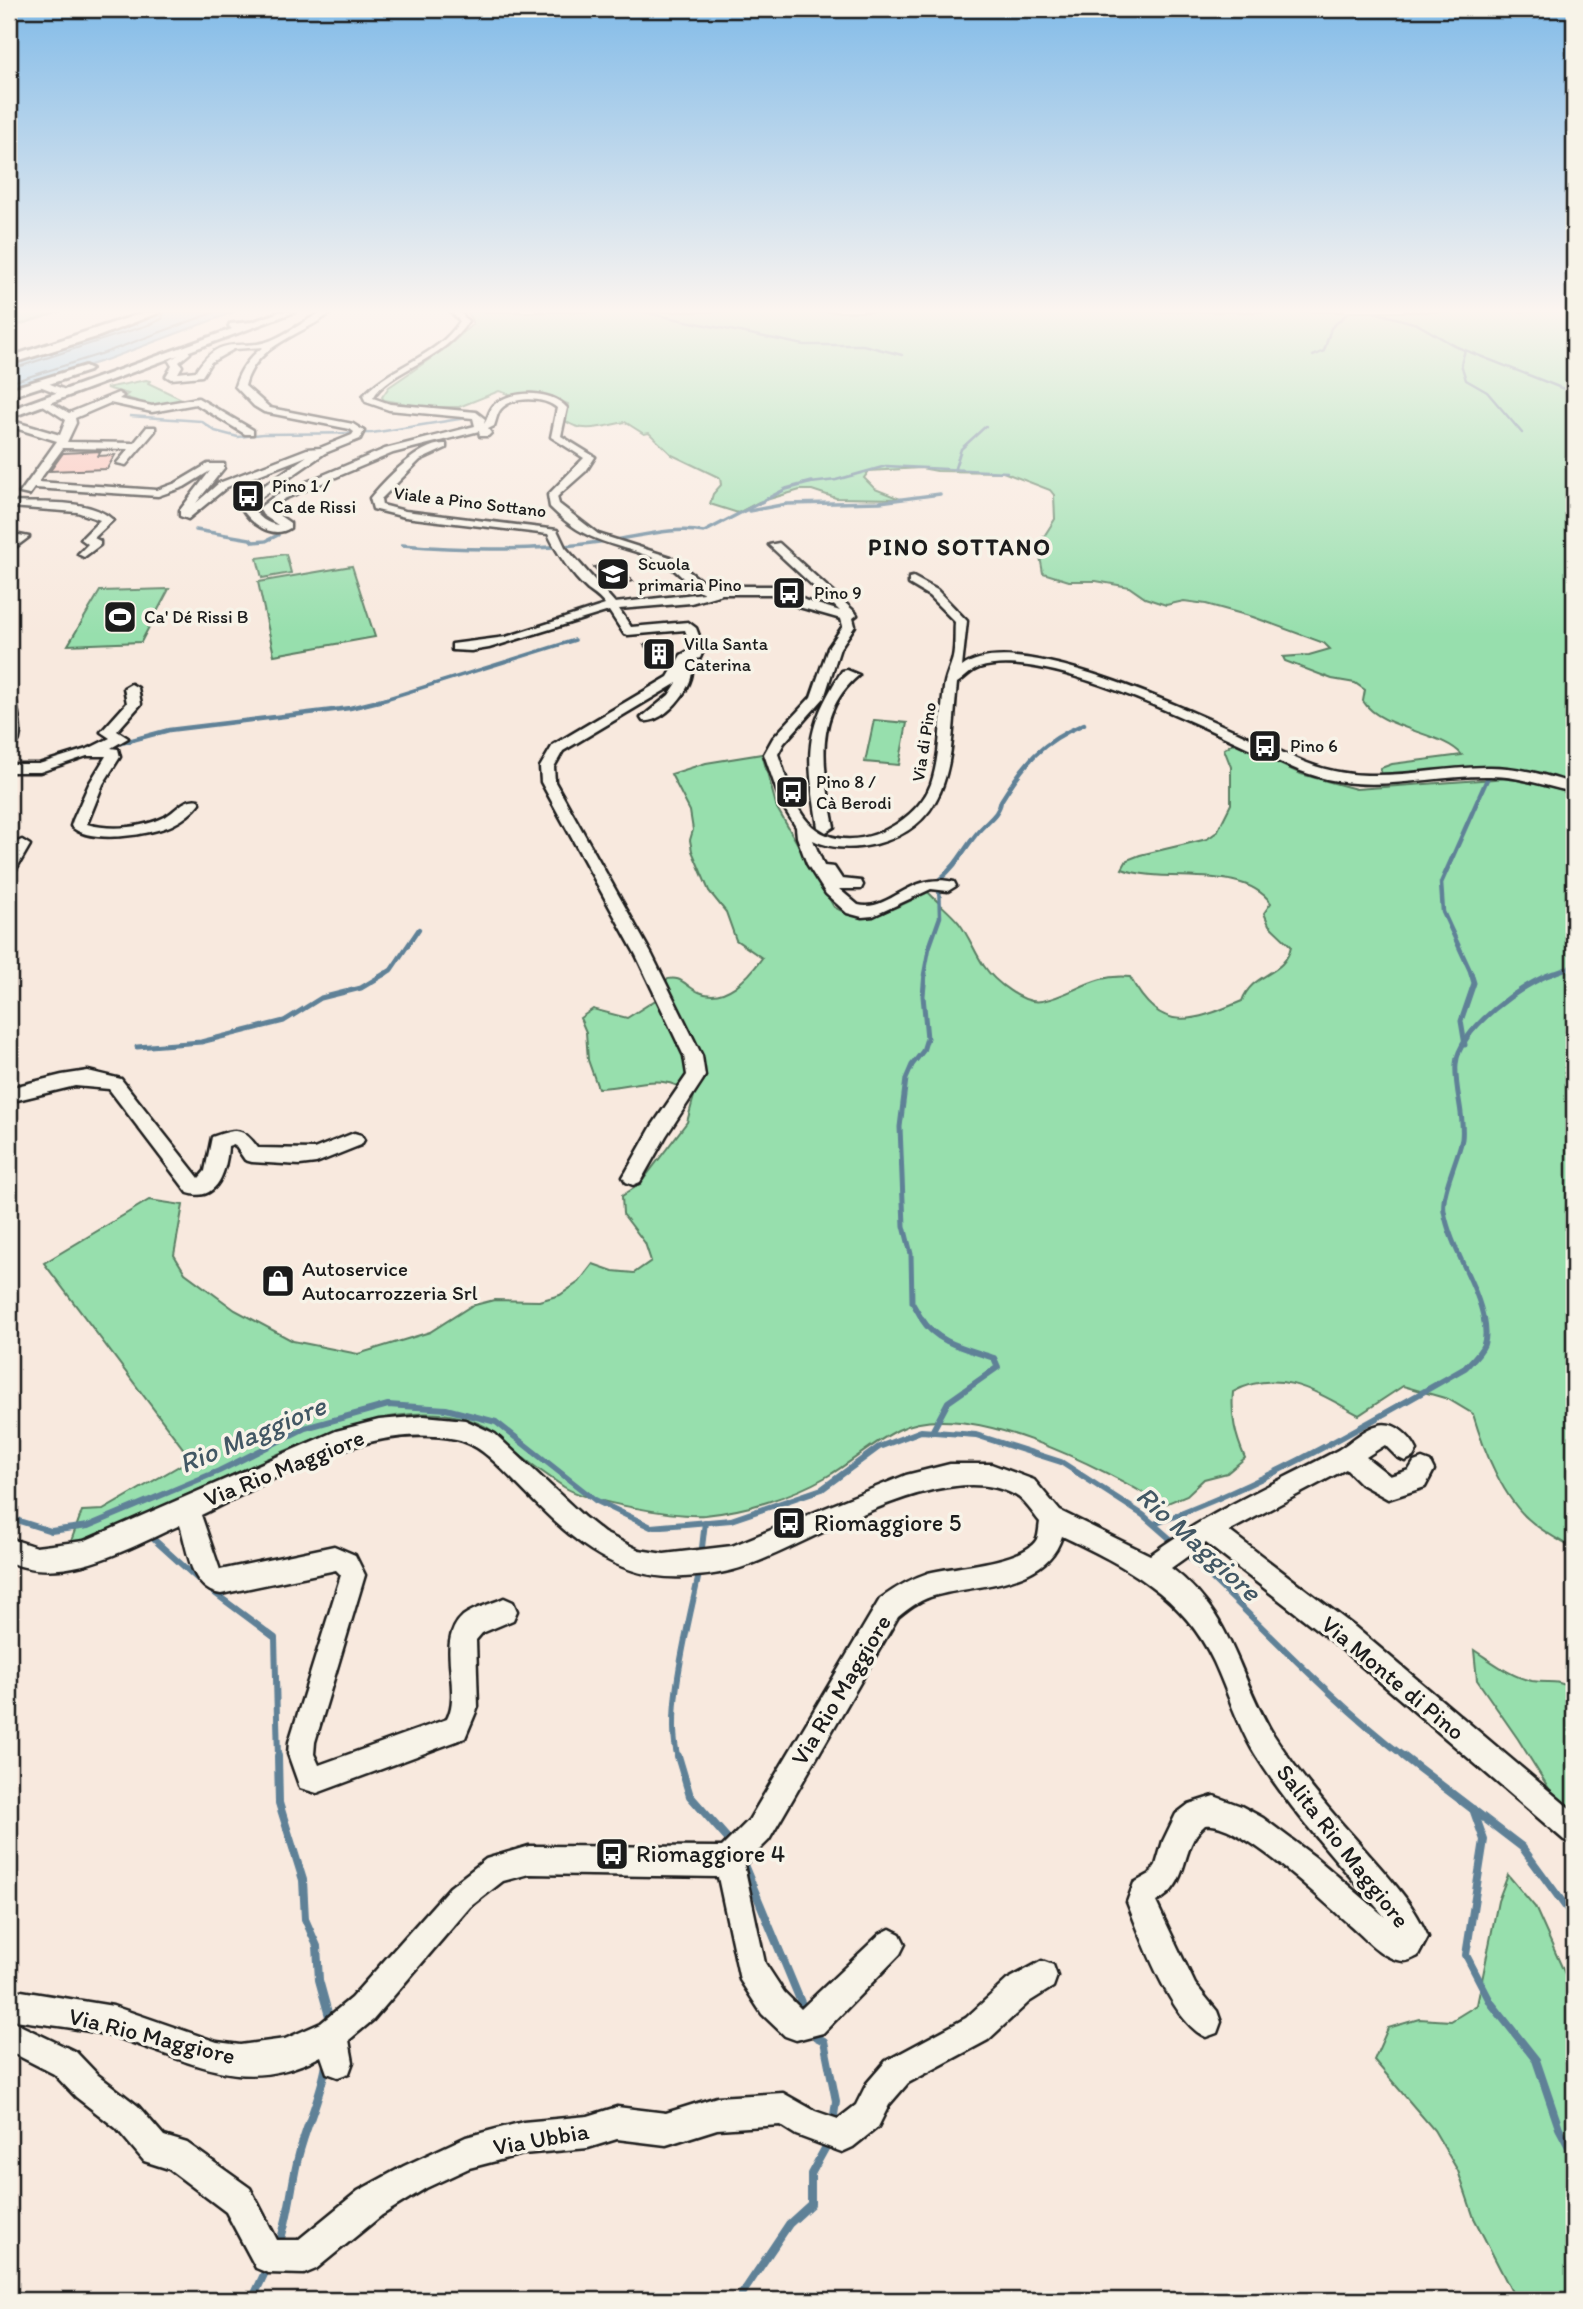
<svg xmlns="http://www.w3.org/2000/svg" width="1583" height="2309" font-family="Itim,sans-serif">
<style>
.green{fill:#97dfad;stroke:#5a7e64;stroke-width:2}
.water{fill:#8ac5e9;stroke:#5e8197;stroke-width:2}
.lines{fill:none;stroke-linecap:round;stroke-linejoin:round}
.shore{stroke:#48606e;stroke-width:2}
.stream-far5{stroke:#5e8197;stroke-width:2.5}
.stream-far4{stroke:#5e8197;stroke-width:3.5}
.stream-far3{stroke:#5e8197;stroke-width:4.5}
.stream-far2{stroke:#5e8197;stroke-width:5}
.stream-far1{stroke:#5e8197;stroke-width:6}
.stream{stroke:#5e8197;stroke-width:8}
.building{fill:#fbc0b7;stroke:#1c1c1c;stroke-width:2}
.minor-casing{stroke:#1c1c1c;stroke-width:5}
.major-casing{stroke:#1c1c1c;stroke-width:6}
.minor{fill:#f7f3e8;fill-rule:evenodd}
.major{fill:#f7f3e8;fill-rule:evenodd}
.labels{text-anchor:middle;stroke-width:7;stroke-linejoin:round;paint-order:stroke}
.far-poi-label{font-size:18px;fill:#1c1c1c;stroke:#f7f3e8;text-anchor:start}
.far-street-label{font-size:18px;fill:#1c1c1c;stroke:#f7f3e8}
.poi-label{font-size:21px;fill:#1c1c1c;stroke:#f7f3e8;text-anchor:start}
.far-district-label{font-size:23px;font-weight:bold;letter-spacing:2px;fill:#1c1c1c;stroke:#f7f3e8}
.near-street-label{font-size:24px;fill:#1c1c1c;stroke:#f7f3e8}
.near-poi-label{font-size:24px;fill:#1c1c1c;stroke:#f7f3e8;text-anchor:start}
.near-water-label{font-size:28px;font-style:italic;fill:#425764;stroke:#f7f3e8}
</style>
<rect width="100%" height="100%" fill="#f8e9de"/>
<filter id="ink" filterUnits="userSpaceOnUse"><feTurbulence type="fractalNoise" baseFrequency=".0143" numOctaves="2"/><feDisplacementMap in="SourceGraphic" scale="14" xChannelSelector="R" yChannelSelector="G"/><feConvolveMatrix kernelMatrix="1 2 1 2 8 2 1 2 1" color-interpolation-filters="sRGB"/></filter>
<g filter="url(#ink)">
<g class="green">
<path d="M9,312H60L9,328Z"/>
<path d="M468,312H1574V785L1527,772L1474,767L1380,778L1381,768L1392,764L1462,755C1444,732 1381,730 1363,701L1365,690L1355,683L1332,679L1285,661L1283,657L1309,655L1330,649L1324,643L1253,617L1206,604L1184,601L1166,605L1145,598L1129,587L1096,581H1069L1043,573L1038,546L1055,519L1054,495L1050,490L1003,472L937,471L921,468L869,471L864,478L875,489L900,499L836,498L812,490H800L759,502L738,513L710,504L713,494L721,485L720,478L672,455L649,433L644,434L625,422C603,426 583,435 564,420L568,404L551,397H519L499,391L459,407H425L384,400L382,397L389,387L446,348L473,324Z"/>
<path d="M146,380L150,381L148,383L182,399L156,407L124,397L128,394L106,388Z"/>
<path d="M286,554L291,573L262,578L257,558Z"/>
<path d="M352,566L375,637L274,655L258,582Z"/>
<path d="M169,589L141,642L68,645L100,591Z"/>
<path d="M874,720L907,723L899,765L865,762Z"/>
<path d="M1234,743L1301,774L1356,789L1508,778L1574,793V1549C1561,1541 1545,1533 1533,1523C1503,1500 1483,1448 1473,1414L1448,1399L1403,1386L1359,1415C1318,1393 1279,1366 1233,1392C1231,1417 1235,1435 1245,1458L1227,1473L1204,1479L1187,1495L1163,1505C1104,1468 965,1396 898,1430C872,1443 851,1463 826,1477C791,1497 745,1511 705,1515C676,1517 587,1502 564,1487C548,1476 532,1465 517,1453C507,1445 497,1433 486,1427C411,1387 296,1446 227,1477C185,1496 142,1515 100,1534L70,1544L82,1511L103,1510L191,1459L44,1263L149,1200L183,1205L174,1255L185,1273L235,1310L293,1341L358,1354L430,1332L471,1306L494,1300L539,1301L560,1295L579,1282L593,1264L613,1271L634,1273L651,1261L645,1243L623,1214L622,1196L640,1184L687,1122L694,1096C662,1069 634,1088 598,1088L588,1060L586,1032L580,1018L593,1009L627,1018L657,999L665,980C681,974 686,987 699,992C724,1004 749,977 762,958L736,940L726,912L709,891L692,851L690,840L693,830L690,811L671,774L706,763L762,754L777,808L834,907C866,927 898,907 928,892C938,903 950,912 959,923C969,936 975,953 984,966C994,981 1023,1005 1042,1001C1076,994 1092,973 1130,977C1161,1035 1192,1022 1242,1001C1253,971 1285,977 1291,946L1269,925L1264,913L1271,903C1242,863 1165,885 1122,869L1127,860L1140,855L1207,839L1217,832L1231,804V767L1224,749Z"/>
<path d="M1474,1650C1491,1661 1511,1677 1532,1681C1552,1684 1555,1678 1574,1690V1814L1558,1803L1518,1739L1477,1680Z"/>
<path d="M1508,1875L1535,1907L1574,1994V2300H1516L1474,2218L1458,2171L1434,2130L1374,2060L1388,2028L1419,2019L1451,2021L1477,2005L1498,1901Z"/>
</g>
<path class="water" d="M164,312H234L106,360L9,390V364Z"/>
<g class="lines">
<g class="shore">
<path d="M9,370L151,324L162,319L164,312"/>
<path d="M9,383L104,353L215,312"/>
</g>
<g class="stream-far5">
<path d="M642,312L804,345H863L902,355"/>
<path d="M1374,312L1417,324L1457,347L1574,393"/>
<path d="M1465,350L1461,364L1466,380L1487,392L1522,433"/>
<path d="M1313,356L1324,351L1331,328L1349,312"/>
<path d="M130,416L201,421L215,431L238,437L263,434L372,433L472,417"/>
<path d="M955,468L961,449L986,426"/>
<path d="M802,484L836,480L886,466L1007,472"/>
</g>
<g class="stream-far4">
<path d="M749,511L787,504L880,502L940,494"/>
<path d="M196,530L250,539L253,542L266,541L278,535"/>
<path d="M402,545C470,551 539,551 607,541C639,537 672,526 704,532L786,489L812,482"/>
<path d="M379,701L575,640"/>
</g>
<g class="stream-far3">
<path d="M114,745L169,730L350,708L387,699"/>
<path d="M383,975L391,970L419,929"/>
<path d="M924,975L929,948L940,917L939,880C960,862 962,851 978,832C987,821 999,815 1001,801C1025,762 1041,742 1084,724"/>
<path d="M1472,975L1443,912L1441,883L1488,777"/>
<path d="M1549,975L1574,966"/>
</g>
<g class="stream-far2">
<path d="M1465,1045L1461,1021L1474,983L1471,973"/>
<path d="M137,1047L201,1042L284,1021L321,998L361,988L386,973"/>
<path d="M923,1321L912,1302L911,1254L904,1226L900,1127L906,1079L912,1065L923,1051L927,1038L923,996L925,973"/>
<path d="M1484,1321C1477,1282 1451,1250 1444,1211C1441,1193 1458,1159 1462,1139C1465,1115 1454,1089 1456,1064C1459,1029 1523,983 1554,973"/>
</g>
<g class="stream-far1">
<path d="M922,1319C936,1343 968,1349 994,1358L998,1367L948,1402L932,1432"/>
<path d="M9,1509L16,1520L51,1531L88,1526L219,1471L305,1428L388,1405L446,1409L496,1422L595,1500L651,1527L731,1520L822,1489L879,1447L921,1431L976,1435L1061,1462L1143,1515L1176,1544"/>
<path d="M1154,1524C1265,1484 1363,1426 1465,1368C1483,1349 1489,1345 1484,1319"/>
<path d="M149,1535L201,1582"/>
<path d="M1183,1551C1258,1620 1324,1695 1406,1758"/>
<path d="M701,1556L705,1522"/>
<path d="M208,1588L275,1638L278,1758"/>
<path d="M678,1758C664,1711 690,1619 700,1569"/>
</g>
<g class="stream">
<path d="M278,1756L279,1803L303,1880L305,1919L317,1946L319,1980L330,2020"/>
<path d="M678,1756L690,1796L733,1845"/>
<path d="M1403,1756L1522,1847L1574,1918"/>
<path d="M1473,1809L1484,1840L1466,1955L1491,2003L1536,2060L1559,2128L1574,2156"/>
<path d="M742,1860L805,2012"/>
<path d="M813,2031L816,2037L824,2041L836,2101L833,2123"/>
<path d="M279,2244C290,2215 291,2184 299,2154C307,2123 321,2096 326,2065"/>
<path d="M252,2300L267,2268"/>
<path d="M743,2300L742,2294L789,2224L811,2204V2174L828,2143"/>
</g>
</g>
<g class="building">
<path d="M101,451L98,456L115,455L107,469L50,471L63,453Z"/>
<path d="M614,562L633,581L612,586L594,567Z"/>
<path d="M659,642L674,662L673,663L659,666L644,645Z"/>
</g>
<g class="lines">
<defs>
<g id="minor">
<path d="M322,312H332C303,335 255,344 245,386L270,408L353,424L364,431L360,439L325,453L257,500L252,507C258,517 267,524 278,525L263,515L259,508L276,495L385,449L475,426L473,418L389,410L366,402L363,396C391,365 437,358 460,321L451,312H459L468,321C444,361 388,370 373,398L390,404L476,412L485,419L484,424C488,419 489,410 494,405C512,389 552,390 567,408L561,436L595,457L586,471L560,494L557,497L559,504L598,534L670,557L708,586H773L807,601L840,611L769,545L779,543L855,612L857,615L853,618L855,626L840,648L824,698L784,743L778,754C786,776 792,804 808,822C844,861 915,827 931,784C941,754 940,719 944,688C945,679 948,673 951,664C956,653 954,634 955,622L929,596L909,584V578L913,577L937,590L967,621L962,667C1023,621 1242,737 1307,763C1367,787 1424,768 1486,767C1516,766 1545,775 1574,784V792C1544,786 1517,775 1486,776C1418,776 1365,797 1298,770C1227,741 1051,644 979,668C971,670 964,679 957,683C950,750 957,823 876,844C855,849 833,850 813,840L824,866L834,867L842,879L861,881L863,885L861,889H839L858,905C889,913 910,871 954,882L956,886L948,891L931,889L873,916L862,917L847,913L826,894L807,864L797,837L796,827L781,803L764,754L773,738L811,697L828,648L843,626L841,619L799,607L771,594H722L691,603L619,609L631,627L688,622L696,628L704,649L700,658L691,661L687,668L692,671C692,690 663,724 643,721L641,718L669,695L677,683L563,751L554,767L555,782L652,955L702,1056L705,1076L702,1081L666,1136L640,1182L633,1185L626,1182L623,1177L626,1172L652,1126L687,1075L684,1056L636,955L541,782L540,767L553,745L668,677L681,655L692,649L685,630L628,635L624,634L609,611L489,648L471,651L452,650V644L506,637L605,605C600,598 595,595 588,590C572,576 557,553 548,534L405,517L373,509L370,498C385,480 420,442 446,444V448L420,460L381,499L382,505L405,511L557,530L565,547L615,603L704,593C687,586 678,569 661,561C617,542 588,546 550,507L548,495L584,458L551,437L557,408C545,397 512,395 500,410C497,414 496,421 494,426L488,429L491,433L488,436H480L479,431L393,453L284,499L270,509L290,523V528C272,540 250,523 241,507L249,496L307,456L227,487L188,519L180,516V510L210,471L184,487L158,496L34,488L29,495L20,493L57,441L9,426V420L60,435L66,420L40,403V399L43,398L69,413L118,393L123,396L119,399L152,406L198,398L253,430V434H245L196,404L152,412L110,403L75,418L76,423L67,442L134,443L147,427H155V431L126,465L117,463L129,449L63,448L38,482L157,490L176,483L208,464H224V468L196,503L219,483L307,449L320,448L352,435L354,432L350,429L264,412L254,406L235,386C240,369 249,358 263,347L234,349L211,362L202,376L171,379L166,376L172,366L169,361L181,353L180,348H186L190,353L179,362L182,366L178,373L196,371C223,330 241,354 274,339C290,332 306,320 322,312Z"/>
<path d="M40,380L68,391L70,393L65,396L37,385L35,383Z"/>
<path d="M14,502C43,504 90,498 113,520L94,538L100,541V545L84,557L78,554L88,544L81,539L100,520L77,512L10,507V503Z"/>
<path d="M19,535L29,537L9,552V543Z"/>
<path d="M847,670L859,675C811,715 824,772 834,827L826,832L818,827C807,757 802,733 842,671Z"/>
<path d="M131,684L138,688L141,704L117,731L128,738L111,748L118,749L120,757L103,784L87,824C110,831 143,828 165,817C176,811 185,797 198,800L200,803C193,812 184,819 174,824C153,835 89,845 71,826L73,820L89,784L106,756H87L40,772H9V764H39L90,748L110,738L101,732L127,703L124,688Z"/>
<path d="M9,698L16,702C18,717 27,744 9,750Z"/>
<path d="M22,840L30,845L15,871L9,873V855L17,842Z"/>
<path d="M88,1071L121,1079L199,1178L205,1171L212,1137C236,1129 242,1126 258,1148L314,1149L354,1133L361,1135L364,1140L361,1145L316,1163L300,1165L252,1162L245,1160L234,1144L228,1146C227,1168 218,1203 188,1193L109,1089L75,1086L9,1102V1088L62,1075Z"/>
<path d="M424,1416L465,1420L495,1434L584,1517L604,1533L639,1550L664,1554L732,1546L906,1475L950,1464H991L1034,1480L1060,1511L1150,1555C1208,1512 1275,1484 1338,1450C1351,1442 1365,1428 1379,1425C1395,1421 1411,1437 1417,1450L1413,1457L1405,1461L1397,1457L1385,1445L1366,1457L1390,1476L1409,1470L1414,1462L1422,1459L1430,1462L1434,1470L1425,1487L1388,1499L1361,1484L1346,1469L1229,1531L1355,1627L1574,1812V1844L1564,1840L1337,1645L1206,1543L1171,1568C1234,1616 1236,1672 1273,1734C1298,1773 1328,1809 1359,1843C1386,1875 1411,1898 1428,1937L1418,1956C1414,1958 1408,1962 1403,1961C1382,1959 1365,1938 1350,1925C1324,1902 1238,1819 1205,1825C1178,1848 1192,1884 1156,1902L1195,1984L1217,2011L1221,2022L1217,2033L1206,2037C1172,2023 1141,1937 1127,1902L1134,1883L1150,1874L1156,1865L1163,1841L1176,1814L1189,1804L1214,1796L1241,1806L1263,1818L1315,1857L1385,1917C1340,1864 1292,1813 1255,1754C1237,1725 1228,1692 1214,1662C1183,1595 1125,1566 1062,1536C1046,1589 974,1583 930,1597C918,1601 908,1609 898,1617L769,1840L744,1865L765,1963L784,1992L801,2009L880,1934L890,1929L900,1934L905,1944L900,1954L823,2033L796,2040L785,2036L762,2014L740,1980L718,1877L529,1874L503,1881L470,1907L373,2020L349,2040L353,2062L349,2073L338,2077L327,2073L321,2056C241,2098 190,2059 115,2037C81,2027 43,2025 9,2019V1989L113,2006L217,2042L240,2045L285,2039L321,2023L351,1998L450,1887L486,1859L529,1846L722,1847L749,1820L880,1599C895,1588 910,1579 928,1573C954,1566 1024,1563 1037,1539C1039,1534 1039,1527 1040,1522C1033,1514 1025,1500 1015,1495C944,1456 815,1542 746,1566C727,1573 704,1576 684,1577C608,1581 560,1528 511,1478C495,1462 479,1444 456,1439C367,1421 278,1478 201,1515L220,1570L334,1546L355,1555L365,1575L315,1742L314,1754L319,1765L447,1719C463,1688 434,1642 463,1616C473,1608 492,1604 504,1598L513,1602L517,1611L513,1620L482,1633L476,1640L478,1707L465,1738L317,1793L300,1788L288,1754L289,1742L341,1575L336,1570L221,1594C190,1590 188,1550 180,1525C129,1548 65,1586 9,1562V1538L36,1547L84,1541L336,1431L379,1420Z"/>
<path d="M1042,1961L1053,1965L1057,1976L1053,1987L1029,2002L988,2040L908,2083L889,2105L878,2127L853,2147L842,2152L796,2135L780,2125L717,2129L666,2145L617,2139L588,2148L523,2154L469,2168L426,2188L382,2215L316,2269L304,2274L268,2273L256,2268L226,2212L169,2169L144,2161L116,2128L76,2097L54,2074L9,2051V2020L76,2052L98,2075L138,2106L164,2136L187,2143L250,2188L277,2240H298L358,2191L404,2166L466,2137L523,2122L588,2116L617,2107L666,2113L717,2097L783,2093L815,2111L838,2119L856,2105L867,2083L886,2061L966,2018L1007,1980Z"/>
</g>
<g id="major">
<path d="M146,312H160L100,336L9,364V357Z"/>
<path d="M280,312H294L9,418V410L232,329L229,326L230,324L252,322Z"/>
<path d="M85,366L91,369L89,371L9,397V389Z"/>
</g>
</defs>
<use href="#minor" class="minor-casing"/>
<use href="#major" class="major-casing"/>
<use href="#minor" class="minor"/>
<use href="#major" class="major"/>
</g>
</g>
<linearGradient id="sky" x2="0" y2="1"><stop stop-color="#82bbe8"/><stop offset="0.49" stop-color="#fcf5f0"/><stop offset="1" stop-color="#fcf5f0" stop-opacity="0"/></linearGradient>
<rect width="1583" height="635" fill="url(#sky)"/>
<defs>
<symbol id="bus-square" viewBox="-11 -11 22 22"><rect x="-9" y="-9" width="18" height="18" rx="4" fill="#1c1c1c" stroke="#f7f3e8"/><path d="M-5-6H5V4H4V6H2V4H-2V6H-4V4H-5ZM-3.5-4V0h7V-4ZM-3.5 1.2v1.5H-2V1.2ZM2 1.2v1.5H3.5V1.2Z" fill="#fff"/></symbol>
<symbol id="school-square" viewBox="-11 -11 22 22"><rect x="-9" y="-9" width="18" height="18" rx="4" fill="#1c1c1c" stroke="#f7f3e8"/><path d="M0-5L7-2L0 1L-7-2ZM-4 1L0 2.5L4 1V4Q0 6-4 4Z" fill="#fff"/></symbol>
<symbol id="stadium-square" viewBox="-11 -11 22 22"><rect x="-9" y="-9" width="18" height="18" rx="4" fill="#1c1c1c" stroke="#f7f3e8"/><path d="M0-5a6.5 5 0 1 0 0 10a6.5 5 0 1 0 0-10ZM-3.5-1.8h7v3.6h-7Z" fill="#fff"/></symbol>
<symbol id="building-square" viewBox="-11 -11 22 22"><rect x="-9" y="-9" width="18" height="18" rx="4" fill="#1c1c1c" stroke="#f7f3e8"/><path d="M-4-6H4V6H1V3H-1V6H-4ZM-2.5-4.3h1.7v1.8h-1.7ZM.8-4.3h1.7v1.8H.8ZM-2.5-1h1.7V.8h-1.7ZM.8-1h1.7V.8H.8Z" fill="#fff"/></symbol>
<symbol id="shop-square" viewBox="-11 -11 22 22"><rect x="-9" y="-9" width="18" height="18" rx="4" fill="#1c1c1c" stroke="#f7f3e8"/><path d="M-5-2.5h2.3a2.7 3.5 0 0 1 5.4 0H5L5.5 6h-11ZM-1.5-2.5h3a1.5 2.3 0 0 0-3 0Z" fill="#fff"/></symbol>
</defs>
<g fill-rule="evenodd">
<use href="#bus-square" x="229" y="477" width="38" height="38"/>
<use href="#school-square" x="594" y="555" width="38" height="38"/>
<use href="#bus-square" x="770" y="574" width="38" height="38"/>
<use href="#stadium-square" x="101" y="598" width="38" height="38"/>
<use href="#building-square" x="640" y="635" width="38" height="38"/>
<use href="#bus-square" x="1246" y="727" width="38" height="38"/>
<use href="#bus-square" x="773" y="773" width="38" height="38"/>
<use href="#shop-square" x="259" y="1262" width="38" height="38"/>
<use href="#bus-square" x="770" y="1504" width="38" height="38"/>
<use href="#bus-square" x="593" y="1835" width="38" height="38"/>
</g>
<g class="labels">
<g class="far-poi-label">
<text x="272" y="492">Pino 1 /<tspan x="272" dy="21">Ca de Rissi</tspan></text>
<text x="638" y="570">Scuola<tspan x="638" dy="21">primaria Pino</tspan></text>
<text x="814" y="599">Pino 9</text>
<text x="144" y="623">Ca' Dé Rissi B</text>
<text x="684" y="650">Villa Santa<tspan x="684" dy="21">Caterina</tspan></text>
<text x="1290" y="752">Pino 6</text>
<text x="816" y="788">Pino 8 /<tspan x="816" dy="21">Cà Berodi</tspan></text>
</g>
<g class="far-street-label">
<text transform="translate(470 502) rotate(7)" y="6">Viale a Pino Sottano</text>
<text transform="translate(924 742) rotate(-81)" y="6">Via di Pino</text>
</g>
<g class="poi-label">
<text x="302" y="1276">Autoservice<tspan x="302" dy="24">Autocarrozzeria Srl</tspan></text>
</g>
<g class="far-district-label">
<text x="960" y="555">PINO SOTTANO</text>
</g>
<g class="near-street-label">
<text transform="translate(284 1468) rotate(-22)" y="8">Via Rio Maggiore</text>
<text transform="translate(1393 1678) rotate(40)" y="8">Via Monte di Pino</text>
<text transform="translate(841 1690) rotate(-59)" y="8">Via Rio Maggiore</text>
<text transform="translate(1343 1846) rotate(52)" y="8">Salita Rio Maggiore</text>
<text transform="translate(152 2036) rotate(14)" y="8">Via Rio Maggiore</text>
<text transform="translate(541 2139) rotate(-10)" y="8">Via Ubbia</text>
</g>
<g class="near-poi-label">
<text x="814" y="1531">Riomaggiore 5</text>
<text x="636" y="1862">Riomaggiore 4</text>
</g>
<g class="near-water-label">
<text transform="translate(252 1434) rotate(-23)" y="10">Rio Maggiore</text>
<text transform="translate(1199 1543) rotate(42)" y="10">Rio Maggiore</text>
</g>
</g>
<rect width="1583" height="2309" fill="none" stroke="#f7f3e8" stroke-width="35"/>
<rect x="18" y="18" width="1548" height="2274" fill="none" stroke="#1c1c1c" stroke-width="2.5" filter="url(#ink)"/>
</svg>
